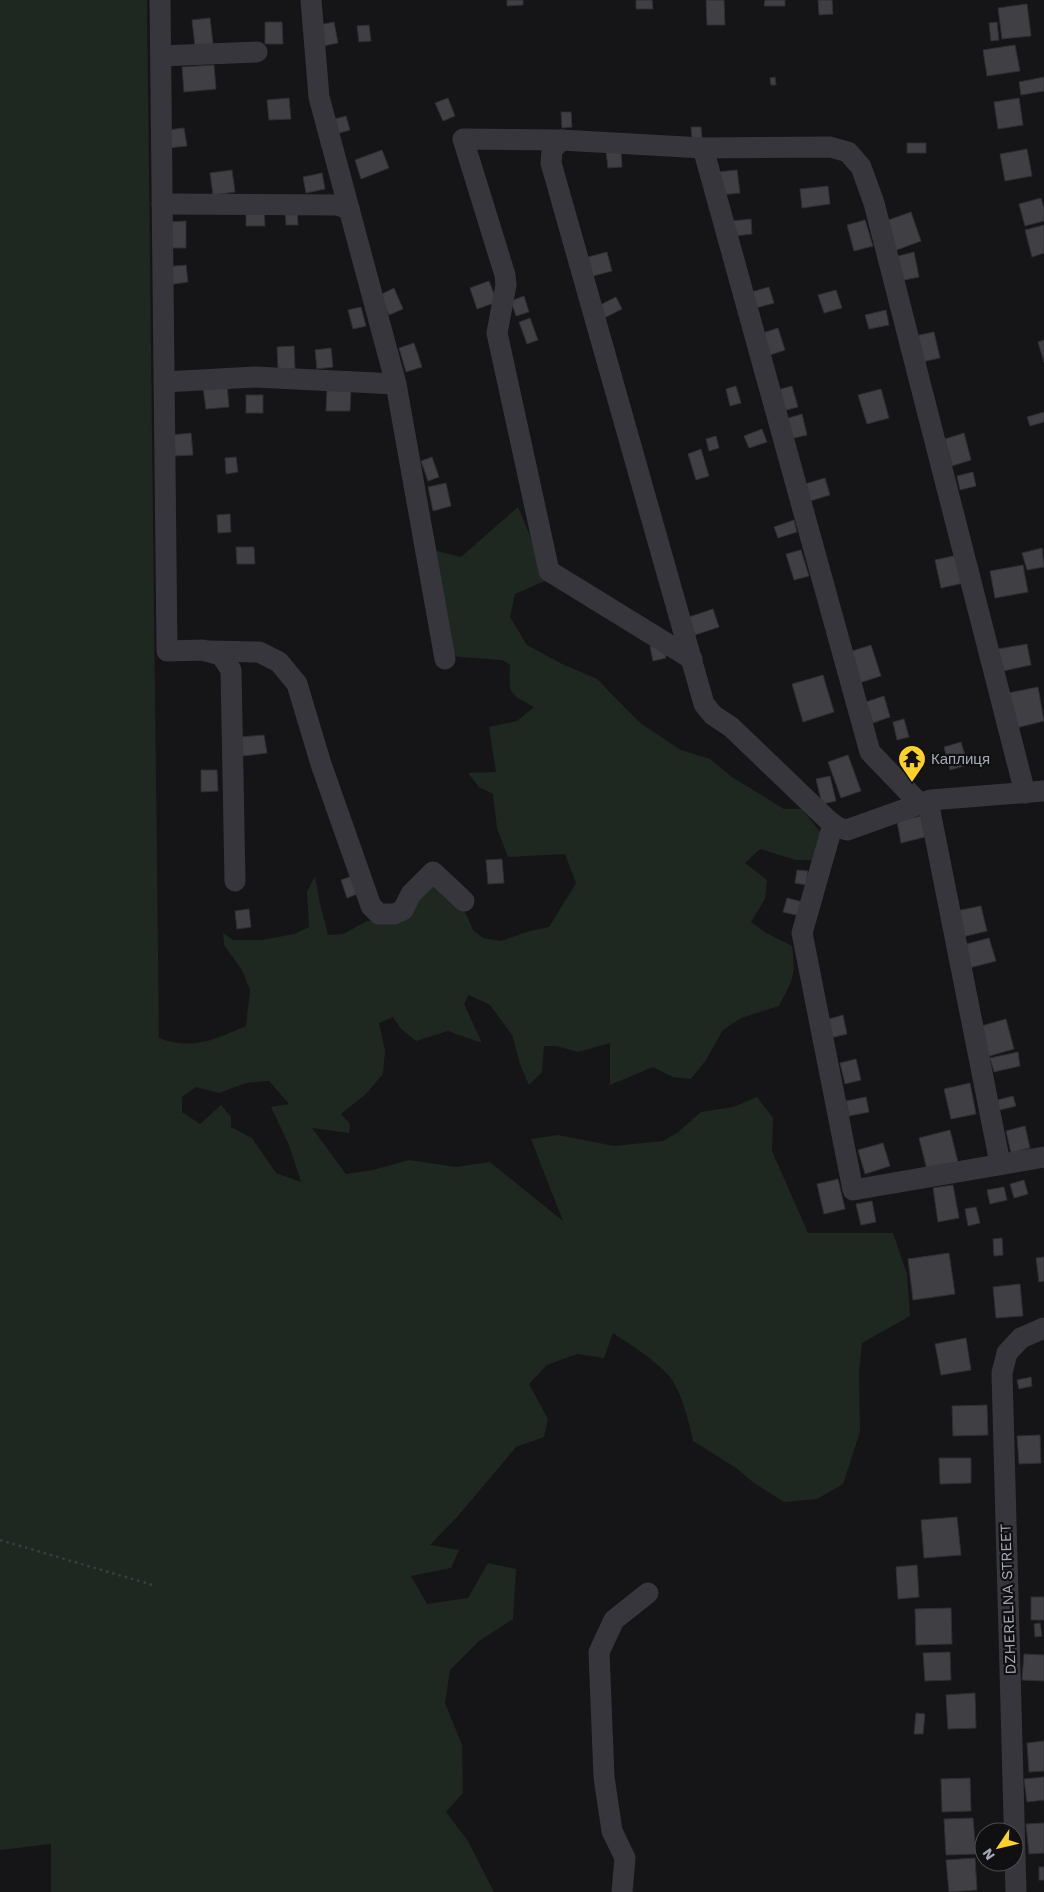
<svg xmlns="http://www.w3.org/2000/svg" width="1044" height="1892" font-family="'Work Sans',sans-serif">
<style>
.green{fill:#1f2721;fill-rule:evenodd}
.building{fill:#3f3f44;stroke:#2f2f33}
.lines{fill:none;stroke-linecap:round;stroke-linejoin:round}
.path{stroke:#3c3d43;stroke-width:2.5;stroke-dasharray:2.5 4;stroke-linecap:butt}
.minor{stroke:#36363c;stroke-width:21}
.labels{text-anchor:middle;stroke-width:4.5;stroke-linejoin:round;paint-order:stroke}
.poi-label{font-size:15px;fill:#a6a9b8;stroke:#101012;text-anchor:start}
.street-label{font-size:15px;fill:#a6a9b8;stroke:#101012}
</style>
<rect width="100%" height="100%" fill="#151517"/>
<path class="green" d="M0,0H147L159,1038C192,1051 216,1039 246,1026L250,990L242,970L224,945L223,933L233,940H262L294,934L309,927L307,892L315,876L320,904L328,935L343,934L367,921H391L436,881L462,905L473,930L483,938L501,941L530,931L549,927L576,883L565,854L508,857L497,828L493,794L479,787L468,773L496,772L489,727L517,721L534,707C508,693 509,695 510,665L502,660L436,655L434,634L437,551L461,557L518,507L534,545L545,581L515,594L510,617L527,645L562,664L597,679L639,722L681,750L710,759L732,777L784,809H802L824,837L817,860H796L760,849L745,863L767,880L765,899L751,922L766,933L792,946C796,977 793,979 779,1006L741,1018L723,1030L706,1060L691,1079L673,1077L653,1067L610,1085V1043L578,1052L556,1046H544L542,1072L529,1085L520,1064L512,1035L490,1005L469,995L464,1004L482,1043L448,1031L416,1041L401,1029L393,1017L379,1023L385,1051L383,1074L366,1094L341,1114L350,1124L349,1133L312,1128L346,1174L373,1170L409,1160L456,1167L490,1162L563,1221L531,1139L558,1135L614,1146L663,1141L677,1133L701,1112L733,1107L757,1097L773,1118L772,1151L808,1233H893L907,1274L910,1316L862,1343L859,1371L860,1432L843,1484L817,1499L784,1502L754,1483L736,1468L693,1441C689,1422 681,1390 669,1376C654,1359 632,1346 613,1333L604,1358L577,1354L547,1365L529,1384L548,1419L544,1437L516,1447L458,1516L430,1545L459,1550L451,1568L411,1576L427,1604L468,1598L488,1563L516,1569L513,1619L479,1641L450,1670L445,1703L462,1745L463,1793L446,1812L468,1841L494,1892H51V1844L0,1850ZM269,1081L289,1104L271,1107L289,1145L301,1182L276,1173L252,1138L231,1127V1117L221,1105L200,1124L182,1112V1097L196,1087L219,1093L246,1083Z"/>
<g class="building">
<path d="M507,0H523V5L507,6Z"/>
<path d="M636,0H652L653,9H636Z"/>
<path d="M706,0H724L725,25H707Z"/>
<path d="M765,0H785V6H764Z"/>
<path d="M818,0H832L833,14L819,15Z"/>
<path d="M1027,4L1031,36L1002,39L998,8Z"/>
<path d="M210,18L213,44L195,46L192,20Z"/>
<path d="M265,22H282L283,44H265Z"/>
<path d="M334,22L338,43L323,46L319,25Z"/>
<path d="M997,22L999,40L991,41L989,23Z"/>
<path d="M369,25L371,41L359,42L357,26Z"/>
<path d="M1015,45L1020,71L987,76L983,50Z"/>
<path d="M214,65L216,89L184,92L182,67Z"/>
<path d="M775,77L776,85H771L770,78Z"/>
<path d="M1044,77V91L1021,95L1019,82Z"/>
<path d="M289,98L291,119L269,120L267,100Z"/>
<path d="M448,98L455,116L443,121L435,103Z"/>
<path d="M1019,98L1023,125L998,129L994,102Z"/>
<path d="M561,112H571L572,127L562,128Z"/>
<path d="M346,116L350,130L339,133L335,119Z"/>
<path d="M691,127H701L702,138H692Z"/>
<path d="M184,128L187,146L169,148L167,130Z"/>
<rect x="907" y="143" width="19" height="10"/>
<path d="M1027,149L1032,176L1005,181L1000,154Z"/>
<path d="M382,150L389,168L361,179L355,160Z"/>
<path d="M621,150L622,167L608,168L606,151Z"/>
<path d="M232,170L235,192L213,195L210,173Z"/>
<path d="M737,170L740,193L720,195L717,172Z"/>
<path d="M322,173L325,189L306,193L303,177Z"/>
<path d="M828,186L830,204L802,208L800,189Z"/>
<path d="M1041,198L1044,208V221L1025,226L1019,204Z"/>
<path d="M285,206H297L298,225H286Z"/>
<path d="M264,209L265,226H246V210Z"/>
<path d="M911,212L921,241L894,251L883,222Z"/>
<path d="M751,219L752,234L734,236L732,221Z"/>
<path d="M865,220L873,246L854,251L847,225Z"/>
<path d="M186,221V248H167L166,222Z"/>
<path d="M1044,225V253L1032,257L1025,230Z"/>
<path d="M607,252L612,271L593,276L588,257Z"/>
<path d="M914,252L919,277L900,281L894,257Z"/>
<path d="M186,265L188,282L167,285L165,267Z"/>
<path d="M489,281L497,302L477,309L470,288Z"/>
<path d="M769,287L774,303L756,308L751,292Z"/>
<path d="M394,288L403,309L389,315L380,295Z"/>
<path d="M836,290L842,308L824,313L818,295Z"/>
<path d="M524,296L529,312L516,316L511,301Z"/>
<path d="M616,297L622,309L604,318L598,306Z"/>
<path d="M361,307L366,326L353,329L348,310Z"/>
<path d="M886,310L889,325L869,329L865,315Z"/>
<path d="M530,318L538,340L527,344L519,322Z"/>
<path d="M778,328L785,350L770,355L763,333Z"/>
<path d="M934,332L940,358L922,362L915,336Z"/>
<path d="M1044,340V362L1038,342Z"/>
<path d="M414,343L422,367L406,372L399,348Z"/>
<path d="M294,346L295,369H278L277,347Z"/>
<path d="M331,348L333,367L317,369L315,350Z"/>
<path d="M227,385L229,407L206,409L203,388Z"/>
<path d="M736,386L741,403L730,406L726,389Z"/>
<path d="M792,386L798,407L783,411L777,390Z"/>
<path d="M327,388L351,389L350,411H326Z"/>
<path d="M881,389L889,418L867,424L858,395Z"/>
<rect x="246" y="395" width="17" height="18"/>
<path d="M1044,412V422L1030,426L1027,417Z"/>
<path d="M802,414L807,435L790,439L785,419Z"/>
<path d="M762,429L767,442L749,448L744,436Z"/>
<path d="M191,433L193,455L172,456L171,435Z"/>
<path d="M964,433L971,460L952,466L945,439Z"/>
<path d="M716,436L719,448L709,451L706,439Z"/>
<path d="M701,449L709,476L696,480L688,454Z"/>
<path d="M236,457L238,472L226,474L225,458Z"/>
<path d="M432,457L439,477L428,481L421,461Z"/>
<path d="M973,472L976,486L960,490L957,476Z"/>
<path d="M825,478L830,495L810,501L805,484Z"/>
<path d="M446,483L451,506L433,511L428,487Z"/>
<path d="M230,514L231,532L218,533L217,515Z"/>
<path d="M794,520L797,532L778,538L774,527Z"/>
<path d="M236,547H254L255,564H237Z"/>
<path d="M1042,548L1044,567L1027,570L1022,553Z"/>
<path d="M801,550L809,576L794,580L786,554Z"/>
<path d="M958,555L964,583L941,588L935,560Z"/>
<path d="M1023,565L1028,592L995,598L990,571Z"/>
<path d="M713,609L719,627L695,635L689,617Z"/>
<path d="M662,643L666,658L653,661L650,646Z"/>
<path d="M1027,644L1031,665L1003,671L998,649Z"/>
<path d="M871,645L881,676L859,683L849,652Z"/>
<path d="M823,675L834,712L803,722L792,684Z"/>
<path d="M1038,687L1044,721L1016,728L1008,693Z"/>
<path d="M884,696L890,717L873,723L866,702Z"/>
<path d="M904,719L909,737L897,740L893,722Z"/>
<path d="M264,735L267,753L243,756L241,737Z"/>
<path d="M961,742L968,765L950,770L944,747Z"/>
<path d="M848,755L861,791L841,798L828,762Z"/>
<path d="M201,770H217L218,791L201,792Z"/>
<path d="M830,776L836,801L822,804L816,779Z"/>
<path d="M921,816L925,837L901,843L897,821Z"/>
<path d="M502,859L504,883L488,884L486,860Z"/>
<path d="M797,870L808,871L806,885L795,883Z"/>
<path d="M352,876L357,894L347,898L341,880Z"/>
<path d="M787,898L803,902L800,916L783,912Z"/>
<path d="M981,906L987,931L962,937L956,911Z"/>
<path d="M249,909L251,927L237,929L235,911Z"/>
<path d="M989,938L996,961L969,968L963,945Z"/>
<path d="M843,1015L847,1034L830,1038L826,1020Z"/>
<path d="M1006,1019L1014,1049L986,1057L978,1027Z"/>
<path d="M1018,1052L1020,1066L994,1072L990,1058Z"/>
<path d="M856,1059L861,1080L845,1084L840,1063Z"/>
<path d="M970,1083L976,1114L951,1119L944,1089Z"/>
<path d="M1013,1096L1016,1106L996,1111L994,1101Z"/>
<path d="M866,1097L869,1112L849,1116L846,1101Z"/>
<path d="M1025,1126L1030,1148L1011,1153L1006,1131Z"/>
<path d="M950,1130L958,1162L927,1170L919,1138Z"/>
<path d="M883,1143L890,1166L865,1174L858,1150Z"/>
<path d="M838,1179L845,1209L824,1214L817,1184Z"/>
<path d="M1024,1180L1028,1194L1014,1198L1010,1184Z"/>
<path d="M953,1185L959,1218L938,1222L933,1188Z"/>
<path d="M1004,1187L1007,1200L990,1204L987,1190Z"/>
<path d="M872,1201L876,1222L861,1225L856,1204Z"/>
<path d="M976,1207L980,1223L968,1226L965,1209Z"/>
<path d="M1002,1238L1003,1255L994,1256L993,1239Z"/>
<path d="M949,1253L955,1294L913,1300L908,1259Z"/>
<path d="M1044,1257V1281L1039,1282L1036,1258Z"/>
<path d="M1020,1284L1023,1316L996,1318L993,1287Z"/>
<path d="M966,1338L971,1370L941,1375L935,1344Z"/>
<path d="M1031,1377L1032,1386L1019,1389L1017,1380Z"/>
<path d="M987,1405L988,1435L953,1436L952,1406Z"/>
<path d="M1040,1435L1041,1463L1019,1464L1017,1436Z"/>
<path d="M939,1458H971V1483L940,1484Z"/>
<path d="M957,1517L961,1555L924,1558L921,1520Z"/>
<path d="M917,1565L919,1597L898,1599L896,1567Z"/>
<rect x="1031" y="1597" width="13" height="23"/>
<path d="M951,1608L952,1644L916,1645L915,1609Z"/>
<path d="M1040,1623L1042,1636L1035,1637L1034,1624Z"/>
<path d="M950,1652L951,1680L925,1681L923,1653Z"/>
<path d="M1024,1654L1044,1655V1681L1022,1680Z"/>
<path d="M975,1693L976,1728L948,1729L946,1695Z"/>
<path d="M916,1713L925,1714L923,1734H914Z"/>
<path d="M1044,1741V1771L1029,1772L1027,1743Z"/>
<path d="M1044,1777V1800L1027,1802L1024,1779Z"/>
<path d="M970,1778L971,1811L942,1812L941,1779Z"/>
<path d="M973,1818L976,1854L946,1855L944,1819Z"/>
<path d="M1044,1823V1853L1029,1854L1026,1824Z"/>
<path d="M975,1858L977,1890L949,1892L946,1860Z"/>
<rect x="1039" y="1867" width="5" height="13"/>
</g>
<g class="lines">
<path class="path" d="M0,1540L156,1586"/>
<g class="minor">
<path d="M160,0L167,651L202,650L221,655L231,670L235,881"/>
<path d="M311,0L319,97L396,384L445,659"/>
<path d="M161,56L257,52"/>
<path d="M561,140L552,150L551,163L704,704L713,715L731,727L828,820L837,827L847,830L931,800L1044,791"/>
<path d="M703,148L870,752L920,804"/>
<path d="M162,204L337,205L349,209"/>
<path d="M164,382L255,377L396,384"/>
<path d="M208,651L259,652L279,662L297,684L321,764L371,906L379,914H394L403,910L411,894L433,872L464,901"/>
<path d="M692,659L549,571L497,333L506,285L505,275L463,139L561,140L703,148L830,147L848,152L861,167L874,203L1025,793"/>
<path d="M928,801L1000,1163"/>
<path d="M833,824L802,933L853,1190L1044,1157"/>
<path d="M622,1892L625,1858L612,1831L604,1777L599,1652L614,1620L648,1593"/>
<path d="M1016,1892L1002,1373L1007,1353L1021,1338L1044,1328"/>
</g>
</g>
<defs>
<symbol id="temple-pin" viewBox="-11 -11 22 30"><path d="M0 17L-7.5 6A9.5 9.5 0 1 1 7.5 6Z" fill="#fdd127" stroke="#101012"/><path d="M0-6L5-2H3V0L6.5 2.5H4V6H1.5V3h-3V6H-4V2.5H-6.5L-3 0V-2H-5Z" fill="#111"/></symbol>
</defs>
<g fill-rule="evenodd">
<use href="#temple-pin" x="896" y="743" width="32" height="43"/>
</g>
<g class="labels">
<g class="poi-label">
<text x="931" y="764">Каплиця</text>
</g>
<g class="street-label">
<text transform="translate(1008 1599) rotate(-92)" y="5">DZHERELNA STREET</text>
</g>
</g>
<g transform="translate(999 1847) rotate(235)"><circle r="24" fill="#101012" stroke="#4c4d54"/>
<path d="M0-4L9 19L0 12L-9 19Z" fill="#fdd127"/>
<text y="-8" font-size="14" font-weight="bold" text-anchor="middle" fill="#a6a9b8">N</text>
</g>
</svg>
